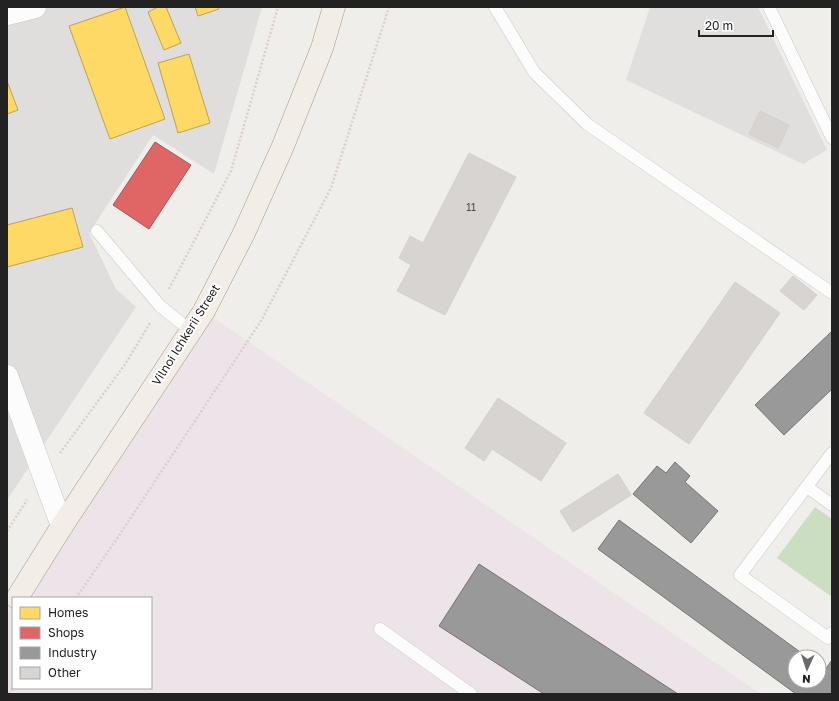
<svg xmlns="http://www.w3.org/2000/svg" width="839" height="701" font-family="'Golos Text',sans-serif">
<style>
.residential{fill:#dfdedc}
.industrial{fill:#ede4e9}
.forest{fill:#cbdec1}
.parking{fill:#e0dfde}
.homes{fill:#ffd966;stroke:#bda252}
.shops{fill:#e06666;stroke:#a75252}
.industry{fill:#999;stroke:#757575}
.building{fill:#d7d4d2;stroke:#d3d0cc}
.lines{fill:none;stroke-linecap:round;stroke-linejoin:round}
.service-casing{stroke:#c9c8c7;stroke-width:13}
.minor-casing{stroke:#c9c8c7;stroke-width:23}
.primary-casing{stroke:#a79c86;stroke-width:23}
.path{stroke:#dccecd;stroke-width:2.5;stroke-dasharray:2 2;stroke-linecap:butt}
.service{stroke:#fdfcfc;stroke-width:12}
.minor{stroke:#fdfcfc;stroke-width:22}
.primary{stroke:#f3ede7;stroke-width:22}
.labels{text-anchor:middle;stroke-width:4;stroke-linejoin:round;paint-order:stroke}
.number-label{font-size:10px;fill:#4f4e4e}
.street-label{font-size:12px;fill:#222;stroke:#fff}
</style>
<rect width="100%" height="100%" fill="#f0eeeb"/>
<path class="residential" d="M7,7H262L214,174L153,135L89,233L116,289L136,307L7,500Z"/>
<path class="industrial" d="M204,311L761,694H7V614L13,605V688H151V598H17Z"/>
<path class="forest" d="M815,507L832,519V597L777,558Z"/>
<path class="parking" d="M650,7H758L827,150L803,164L626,80Z"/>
<g class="homes">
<path d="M125,7L165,119L110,139L69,26Z"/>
<path d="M158,7H166L181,43L164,50L148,12Z"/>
<path d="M195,7H218L219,9L198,16Z"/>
<path d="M189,54L210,123L178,133L158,63Z"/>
<path d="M7,81L18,110L7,114Z"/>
<path d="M72,208L83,247L7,267V225Z"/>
</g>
<path class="shops" d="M155,142L191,165L149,229L113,205Z"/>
<g class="industry">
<path d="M832,331V389L784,435L755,405Z"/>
<path d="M675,462L690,476L685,482L718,511L691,543L633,494L657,466L666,473Z"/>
<path d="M619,520L807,657H795V681H819V666L825,670L832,660V694H796L598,549Z"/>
<path d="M479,564L678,694H544L439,626Z"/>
</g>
<g class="building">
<path d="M760,111L789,125L778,148L749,134Z"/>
<path d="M469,153L516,177L445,315L397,291L411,265L399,258L410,236L423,243Z"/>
<path d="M793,276L817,295L804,310L780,291Z"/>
<path d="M735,282L780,313L689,444L644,413Z"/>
<path d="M498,398L566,443L541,481L492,449L484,461L465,448Z"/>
<path d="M618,474L631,495L573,532L560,511Z"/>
</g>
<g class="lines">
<defs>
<g id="service">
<path d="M495,7L534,72L587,124L832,293"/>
<path d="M769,7L832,138"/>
<path d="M97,231L160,306L191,331"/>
<path d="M832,453L740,575L828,638L832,633"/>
<path d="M807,487L832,505"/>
<path d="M380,629L471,694"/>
</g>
<g id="minor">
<path d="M7,14L35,7"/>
<path d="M7,376L62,526"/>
</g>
<path id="primary" d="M17,598L62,526L204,311L244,233L283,146L322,48L334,7"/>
</defs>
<use href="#service" class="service-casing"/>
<use href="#minor" class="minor-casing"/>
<use href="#primary" class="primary-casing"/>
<g class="path">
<path d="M169,289L231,171L278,7"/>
<path d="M60,453L126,363L150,323"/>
<path d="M7,531L27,500"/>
<path d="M76,598L118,537L261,321L331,188L389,7"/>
<path d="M9,694L13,688"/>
</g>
<use href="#service" class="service"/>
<use href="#minor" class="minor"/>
<use href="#primary" class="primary"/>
</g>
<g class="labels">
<g class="number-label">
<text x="471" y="211">11</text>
</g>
<g class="street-label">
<text transform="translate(186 335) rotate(-58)" y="4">Vilnoi Ichkerii Street</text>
</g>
</g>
<rect width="839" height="701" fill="none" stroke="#222222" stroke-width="16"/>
<rect x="12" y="597" width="140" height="92" fill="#ffffff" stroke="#a7a7a7"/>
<rect x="20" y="607" width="20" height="12" fill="#ffd966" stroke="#a7a7a7"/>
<text x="48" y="617" font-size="12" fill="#222222">Homes</text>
<rect x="20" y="627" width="20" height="12" fill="#e06666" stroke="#a7a7a7"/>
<text x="48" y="637" font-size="12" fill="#222222">Shops</text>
<rect x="20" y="647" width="20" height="12" fill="#999999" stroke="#a7a7a7"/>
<text x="48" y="657" font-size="12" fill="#222222">Industry</text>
<rect x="20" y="667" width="20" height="12" fill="#d7d4d2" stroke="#a7a7a7"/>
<text x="48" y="677" font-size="12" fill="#222222">Other</text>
<g transform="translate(807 669) rotate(183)"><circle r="19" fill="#ffffff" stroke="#a7a7a7"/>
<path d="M0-3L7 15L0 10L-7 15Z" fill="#6a6968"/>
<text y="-6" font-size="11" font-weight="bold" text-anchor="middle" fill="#222222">N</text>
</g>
<path d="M699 30v6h74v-6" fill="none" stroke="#222222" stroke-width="2"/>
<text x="705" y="30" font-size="12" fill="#222222" stroke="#ffffff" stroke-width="3" paint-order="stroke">20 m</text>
</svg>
